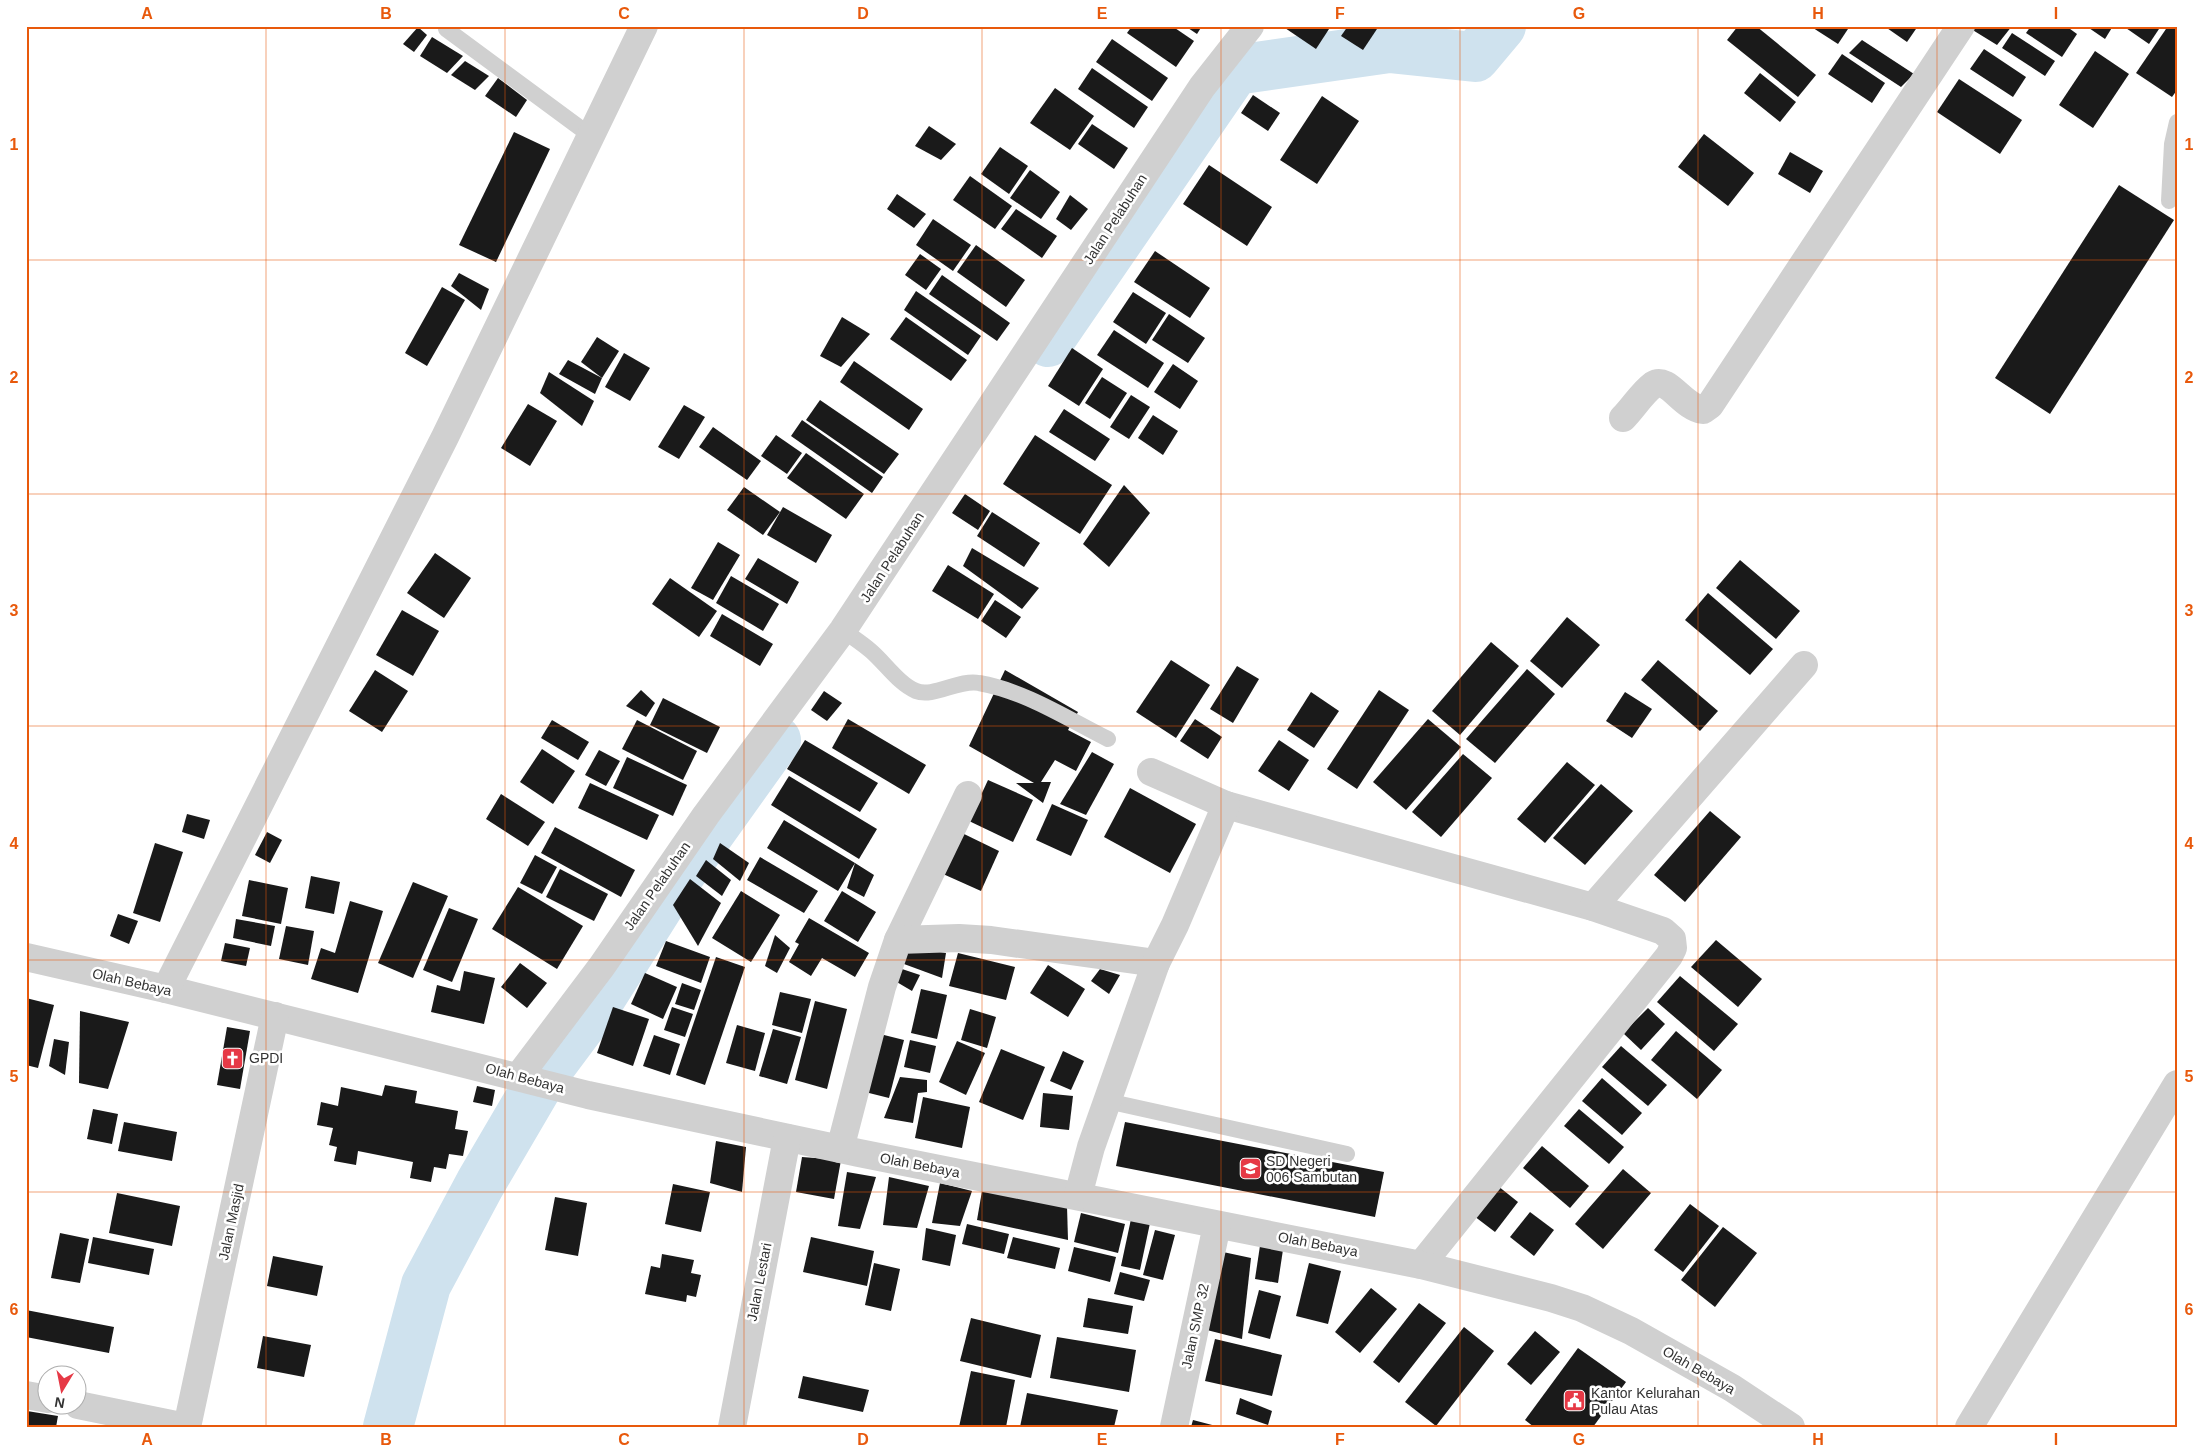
<svg xmlns="http://www.w3.org/2000/svg" width="2203" height="1453" font-family="Helvetica,sans-serif">
<style>
.lines{fill:none;stroke-linecap:round;stroke-linejoin:round}
.river{stroke:#cfe2ee;stroke-width:50}
.building{fill:#1a1a1a}
.lane{stroke:#d0d0d0;stroke-width:16}
.street{stroke:#d0d0d0;stroke-width:28}
.grid{fill:none;stroke:#e8590c;stroke-width:1;stroke-opacity:0.55}
.labels{text-anchor:middle;stroke-width:5;stroke-linejoin:round;paint-order:stroke}
.street-label{font-size:14px;fill:#333;stroke:#fff}
.poi-label{font-size:14px;fill:#333;stroke:#fff;text-anchor:start}
.neatline{fill:none;stroke:#e8590c;stroke-width:2}
.grid-label{font-size:16px;text-anchor:middle;font-weight:bold;fill:#e8590c}
</style>
<rect width="100%" height="100%" fill="#fff"/>
<g class="lines">
<g class="river">
<path d="M1048,342L1235,70L1389,48L1475,57L1501,26"/>
<path d="M388,1427L426,1285L480,1184L545,1073L598,1002L668,891L776,740"/>
</g>
</g>
<g class="building">
<path d="M1132,26H1172L1194,41L1176,67L1127,33Z"/>
<path d="M1185,26H1202L1197,34Z"/>
<path d="M1286,26H1331L1316,49L1285,28Z"/>
<path d="M1348,26H1379L1363,50L1341,36Z"/>
<path d="M1738,26H1756L1816,75L1798,97L1727,40Z"/>
<path d="M1810,26H1850L1838,44Z"/>
<path d="M1884,26H1918L1907,42Z"/>
<path d="M1973,26H2012L1997,45L1971,29Z"/>
<path d="M2031,26H2066L2077,34L2062,57L2026,33Z"/>
<path d="M2086,26H2113L2105,39Z"/>
<path d="M2123,26H2161L2149,44Z"/>
<path d="M2168,26H2177V90L2172,97L2136,73Z"/>
<path d="M418,27L427,35L414,52L403,44Z"/>
<path d="M2012,33L2055,61L2045,76L2002,48Z"/>
<path d="M432,37L463,56L447,73L420,56Z"/>
<path d="M1112,39L1168,78L1152,101L1096,62Z"/>
<path d="M1862,40L1914,74L1901,87L1849,53Z"/>
<path d="M1984,49L2026,77L2013,97L1970,69Z"/>
<path d="M2095,51L2129,74L2093,128L2059,105Z"/>
<path d="M1842,54L1885,83L1872,103L1828,74Z"/>
<path d="M465,61L489,76L475,90L451,75Z"/>
<path d="M1092,68L1148,107L1134,128L1078,89Z"/>
<path d="M1760,73L1796,102L1780,122L1744,93Z"/>
<path d="M498,78L527,100L516,117L485,96Z"/>
<path d="M1959,79L2022,120L2000,154L1937,112Z"/>
<path d="M1055,88L1094,116L1070,150L1030,123Z"/>
<path d="M1253,95L1280,113L1268,131L1241,113Z"/>
<path d="M1322,96L1359,121L1317,184L1280,160Z"/>
<path d="M1092,124L1128,148L1114,169L1078,144Z"/>
<path d="M929,126L956,144L941,160L915,146Z"/>
<path d="M514,132L550,149L496,262L459,245Z"/>
<path d="M1704,134L1754,173L1728,206L1678,167Z"/>
<path d="M1000,147L1028,166L1009,194L981,174Z"/>
<path d="M1790,152L1823,171L1810,193L1778,174Z"/>
<path d="M1209,165L1272,207L1247,246L1183,204Z"/>
<path d="M1030,170L1060,192L1041,219L1010,198Z"/>
<path d="M970,176L1012,206L995,229L953,200Z"/>
<path d="M2119,185L2174,220L2050,414L1995,378Z"/>
<path d="M897,194L926,214L914,228L887,209Z"/>
<path d="M1070,195L1088,209L1071,230L1056,219Z"/>
<path d="M1016,209L1057,236L1042,258L1001,229Z"/>
<path d="M933,219L971,245L953,271L916,245Z"/>
<path d="M976,245L1025,280L1006,307L957,272Z"/>
<path d="M1155,251L1210,288L1190,318L1134,282Z"/>
<path d="M920,254L941,269L926,290L905,275Z"/>
<path d="M459,273L489,289L481,310L451,286Z"/>
<path d="M942,275L1010,323L997,341L929,294Z"/>
<path d="M442,287L465,300L427,366L405,353Z"/>
<path d="M916,291L981,336L968,355L904,310Z"/>
<path d="M1133,292L1166,313L1146,344L1113,322Z"/>
<path d="M1169,314L1205,338L1188,363L1152,340Z"/>
<path d="M842,317L870,334L841,367L820,356Z"/>
<path d="M906,317L967,360L951,381L890,339Z"/>
<path d="M1114,330L1164,363L1148,388L1097,355Z"/>
<path d="M597,337L619,351L602,378L581,362Z"/>
<path d="M1072,348L1103,369L1079,406L1048,386Z"/>
<path d="M624,353L650,368L630,401L605,387Z"/>
<path d="M568,360L602,378L595,394L559,374Z"/>
<path d="M854,361L923,409L909,430L840,382Z"/>
<path d="M1173,364L1198,381L1180,409L1154,392Z"/>
<path d="M549,372L594,401L582,426L540,393Z"/>
<path d="M1102,377L1127,393L1110,419L1085,403Z"/>
<path d="M1131,395L1150,407L1129,439L1110,427Z"/>
<path d="M820,400L899,454L884,474L806,420Z"/>
<path d="M528,404L557,421L530,466L501,448Z"/>
<path d="M684,405L705,417L679,459L658,447Z"/>
<path d="M1064,409L1110,439L1095,461L1049,432Z"/>
<path d="M1153,415L1178,431L1163,455L1138,438Z"/>
<path d="M802,420L883,477L872,493L791,436Z"/>
<path d="M713,427L761,461L747,480L699,447Z"/>
<path d="M776,435L802,453L787,474L761,456Z"/>
<path d="M1035,435L1112,485L1080,534L1003,484Z"/>
<path d="M806,453L864,494L846,519L787,478Z"/>
<path d="M1124,485L1150,513L1109,567L1083,544Z"/>
<path d="M744,487L780,512L763,535L727,510Z"/>
<path d="M965,494L990,511L978,530L952,513Z"/>
<path d="M783,507L832,535L816,563L767,535Z"/>
<path d="M992,512L1040,543L1024,567L977,536Z"/>
<path d="M718,542L740,555L713,600L691,588Z"/>
<path d="M972,548L1039,588L1022,609L963,566Z"/>
<path d="M435,553L471,578L444,618L407,593Z"/>
<path d="M758,558L799,582L787,604L745,579Z"/>
<path d="M1740,560L1800,611L1776,639L1716,588Z"/>
<path d="M948,565L994,594L978,619L932,591Z"/>
<path d="M731,576L779,604L763,631L716,603Z"/>
<path d="M670,578L717,611L699,637L652,604Z"/>
<path d="M1708,593L1773,649L1750,675L1685,620Z"/>
<path d="M995,600L1021,617L1006,638L981,621Z"/>
<path d="M402,610L439,631L413,676L376,655Z"/>
<path d="M722,614L773,644L760,666L710,636Z"/>
<path d="M1567,617L1600,645L1562,688L1530,661Z"/>
<path d="M1491,642L1519,666L1460,735L1432,711Z"/>
<path d="M1171,660L1210,685L1176,738L1136,712Z"/>
<path d="M1658,660L1718,711L1700,731L1641,680Z"/>
<path d="M1237,666L1259,679L1233,723L1210,709Z"/>
<path d="M1527,669L1555,694L1495,763L1466,739Z"/>
<path d="M375,670L408,691L382,732L349,711Z"/>
<path d="M1005,670L1078,712L1068,730L1091,742L1076,771L1055,760L1041,782H1051L1043,803L1016,783H1034L969,746Z"/>
<path d="M641,690L655,703L646,717L626,706Z"/>
<path d="M1379,690L1409,710L1357,789L1327,769Z"/>
<path d="M824,691L842,703L827,721L811,710Z"/>
<path d="M1311,692L1339,711L1314,748L1287,730Z"/>
<path d="M1625,692L1652,709L1632,738L1606,721Z"/>
<path d="M663,698L720,727L707,753L650,725Z"/>
<path d="M848,719L926,765L909,794L832,748Z"/>
<path d="M1195,719L1222,737L1208,759L1180,741Z"/>
<path d="M1428,719L1461,747L1406,810L1373,782Z"/>
<path d="M552,720L589,742L578,760L541,738Z"/>
<path d="M637,720L697,751L683,780L622,749Z"/>
<path d="M805,740L878,783L860,812L787,769Z"/>
<path d="M1279,740L1309,760L1289,791L1258,771Z"/>
<path d="M542,749L575,771L553,804L520,782Z"/>
<path d="M599,750L620,761L606,786L585,775Z"/>
<path d="M1092,752L1114,764L1086,815L1060,804Z"/>
<path d="M1463,754L1492,778L1441,837L1412,812Z"/>
<path d="M627,757L687,785L673,816L613,788Z"/>
<path d="M1567,762L1595,785L1545,843L1517,819Z"/>
<path d="M789,776L877,829L859,859L771,805Z"/>
<path d="M988,780L1033,800L1013,842L969,821Z"/>
<path d="M590,783L659,815L647,840L578,808Z"/>
<path d="M1601,784L1633,811L1585,865L1553,838Z"/>
<path d="M1130,788L1196,824L1170,873L1104,837Z"/>
<path d="M501,794L545,822L528,846L486,819Z"/>
<path d="M1052,804L1088,820L1071,856L1036,840Z"/>
<path d="M1710,811L1741,837L1685,902L1654,875Z"/>
<path d="M187,814L210,820L204,839L182,832Z"/>
<path d="M784,820L855,863L874,875L864,897L847,888L855,863L838,891L767,848Z"/>
<path d="M555,827L635,870L621,897L541,853Z"/>
<path d="M267,832L282,840L270,863L255,855Z"/>
<path d="M962,833L999,851L981,891L943,874Z"/>
<path d="M155,843L183,852L160,922L133,913Z"/>
<path d="M720,843L749,863L740,881L713,859Z"/>
<path d="M535,855L557,867L542,894L520,883Z"/>
<path d="M760,857L818,891L804,913L747,880Z"/>
<path d="M706,860L731,880L722,896L696,876Z"/>
<path d="M560,869L608,894L594,921L546,897Z"/>
<path d="M311,876L340,882L334,914L305,908Z"/>
<path d="M690,879L721,903L698,946L673,905Z"/>
<path d="M249,880L288,888L281,924L242,916Z"/>
<path d="M413,882L448,896L413,978L378,963Z"/>
<path d="M518,887L583,926L557,969L492,929Z"/>
<path d="M741,891L780,915L751,962L712,938Z"/>
<path d="M842,891L876,912L858,942L824,921Z"/>
<path d="M350,901L383,911L358,993L311,979L321,948L335,953Z"/>
<path d="M449,908L478,919L452,982L423,970Z"/>
<path d="M118,914L138,921L129,944L110,936Z"/>
<path d="M809,918L869,953L855,977L822,958L811,976L789,962L799,944L795,942Z"/>
<path d="M236,919L275,926L271,946L233,938Z"/>
<path d="M286,926L314,931L308,965L279,959Z"/>
<path d="M775,935L790,948L777,973L765,966Z"/>
<path d="M1716,940L1762,979L1738,1007L1691,967Z"/>
<path d="M666,941L710,957L701,983L656,966Z"/>
<path d="M225,943L250,948L246,966L221,961Z"/>
<path d="M904,946L946,953L942,978L904,964Z"/>
<path d="M958,953L1015,967L1006,1000L949,986Z"/>
<path d="M716,957L745,967L705,1085L676,1075Z"/>
<path d="M520,963L547,983L527,1008L501,987Z"/>
<path d="M1048,965L1085,989L1068,1017L1030,993Z"/>
<path d="M899,968L920,975L912,991L895,981Z"/>
<path d="M1100,969L1120,975L1109,994L1091,981Z"/>
<path d="M464,971L495,978L484,1024L431,1012L437,985L460,991Z"/>
<path d="M645,973L677,987L663,1019L631,1004Z"/>
<path d="M1680,976L1738,1024L1714,1051L1657,1002Z"/>
<path d="M682,983L701,990L694,1010L675,1004Z"/>
<path d="M921,989L947,995L937,1039L911,1033Z"/>
<path d="M780,992L811,999L802,1033L772,1025Z"/>
<path d="M26,998L54,1005L38,1068L26,1065Z"/>
<path d="M815,1001L847,1009L827,1089L795,1080Z"/>
<path d="M613,1007L649,1019L633,1066L597,1053Z"/>
<path d="M672,1007L693,1014L685,1037L664,1030Z"/>
<path d="M1648,1008L1665,1024L1641,1050L1623,1033Z"/>
<path d="M970,1009L996,1017L987,1048L961,1040Z"/>
<path d="M80,1011L129,1022L108,1089L79,1083Z"/>
<path d="M737,1025L765,1033L755,1071L726,1063Z"/>
<path d="M227,1027L250,1031L240,1089L217,1085Z"/>
<path d="M773,1029L801,1037L787,1084L759,1076Z"/>
<path d="M1676,1031L1722,1070L1697,1099L1651,1060Z"/>
<path d="M876,1033L904,1040L889,1098L861,1091Z"/>
<path d="M654,1035L680,1044L670,1075L643,1066Z"/>
<path d="M54,1039L69,1042L65,1075L49,1066Z"/>
<path d="M910,1040L936,1046L930,1073L904,1067Z"/>
<path d="M957,1041L985,1053L966,1095L939,1082Z"/>
<path d="M1621,1046L1667,1085L1648,1106L1602,1067Z"/>
<path d="M1001,1049L1045,1067L1023,1120L979,1102Z"/>
<path d="M1063,1051L1084,1061L1071,1090L1050,1081Z"/>
<path d="M900,1077L927,1080V1092L918,1093L913,1123L884,1118Z"/>
<path d="M1602,1078L1642,1113L1622,1135L1582,1101Z"/>
<path d="M385,1085L417,1091L415,1103L458,1111L455,1129L468,1131L463,1156L449,1154L446,1169L434,1167L431,1182L410,1178L413,1162L358,1151L356,1165L334,1161L337,1147L329,1145L333,1128L317,1125L321,1102L338,1106L341,1087L382,1096Z"/>
<path d="M477,1086L495,1090L492,1106L473,1102Z"/>
<path d="M1043,1093L1073,1096L1069,1130L1040,1127Z"/>
<path d="M923,1097L970,1107L962,1148L915,1138Z"/>
<path d="M93,1109L118,1114L112,1144L87,1139Z"/>
<path d="M1579,1109L1624,1147L1609,1164L1564,1126Z"/>
<path d="M124,1122L177,1132L172,1161L118,1151Z"/>
<path d="M1125,1122L1384,1172L1375,1217L1116,1166Z"/>
<path d="M716,1141L746,1147L742,1192L710,1183Z"/>
<path d="M1542,1146L1589,1186L1570,1208L1523,1168Z"/>
<path d="M802,1157L841,1160L834,1199L796,1192Z"/>
<path d="M1623,1169L1651,1193L1603,1249L1575,1224Z"/>
<path d="M847,1172L876,1177L860,1229L838,1226Z"/>
<path d="M889,1177L929,1186L917,1228L883,1225Z"/>
<path d="M940,1183L972,1191L960,1226L932,1223Z"/>
<path d="M673,1184L710,1192L701,1232L665,1224Z"/>
<path d="M1498,1186L1518,1202L1495,1232L1474,1216Z"/>
<path d="M982,1191L1067,1206L1068,1240L977,1220Z"/>
<path d="M117,1193L180,1206L172,1246L109,1233Z"/>
<path d="M555,1197L587,1203L578,1256L545,1250Z"/>
<path d="M1690,1204L1719,1226L1683,1272L1654,1250Z"/>
<path d="M1530,1212L1554,1230L1534,1256L1510,1237Z"/>
<path d="M1081,1213L1125,1224L1118,1253L1074,1242Z"/>
<path d="M1131,1219L1150,1223L1140,1270L1121,1266Z"/>
<path d="M967,1224L1009,1234L1004,1254L962,1244Z"/>
<path d="M1723,1227L1757,1253L1715,1307L1681,1280Z"/>
<path d="M926,1228L956,1235L950,1266L922,1260Z"/>
<path d="M1155,1230L1175,1235L1163,1280L1143,1275Z"/>
<path d="M60,1233L89,1239L80,1283L51,1278Z"/>
<path d="M93,1237L154,1249L149,1275L88,1263Z"/>
<path d="M811,1237L874,1251L867,1286L803,1272Z"/>
<path d="M1013,1237L1060,1248L1055,1269L1007,1258Z"/>
<path d="M1261,1239L1284,1243L1278,1283L1255,1279Z"/>
<path d="M1074,1247L1116,1257L1110,1282L1068,1271Z"/>
<path d="M1223,1252L1251,1258L1242,1339L1203,1329Z"/>
<path d="M662,1254L694,1260L691,1273L701,1275L696,1297L687,1295L686,1302L645,1294L651,1266L660,1268Z"/>
<path d="M273,1256L323,1266L317,1296L267,1286Z"/>
<path d="M874,1263L900,1269L891,1311L865,1305Z"/>
<path d="M1309,1263L1341,1271L1328,1324L1296,1316Z"/>
<path d="M1120,1272L1150,1280L1144,1301L1114,1294Z"/>
<path d="M1371,1288L1397,1309L1360,1353L1335,1332Z"/>
<path d="M1259,1290L1281,1296L1270,1339L1248,1333Z"/>
<path d="M1088,1298L1133,1306L1128,1334L1083,1327Z"/>
<path d="M1419,1303L1446,1323L1399,1383L1373,1362Z"/>
<path d="M26,1310L114,1327L109,1353L26,1337Z"/>
<path d="M971,1318L1041,1335L1031,1378L960,1361Z"/>
<path d="M1464,1327L1494,1351L1436,1426L1405,1402Z"/>
<path d="M1535,1331L1560,1352L1531,1385L1507,1364Z"/>
<path d="M263,1336L311,1345L304,1377L257,1368Z"/>
<path d="M1057,1337L1136,1350L1129,1392L1050,1378Z"/>
<path d="M1215,1339L1282,1355L1272,1396L1205,1381Z"/>
<path d="M1578,1348L1626,1382L1593,1427H1534L1525,1420Z"/>
<path d="M971,1371L1015,1380L1006,1427H959Z"/>
<path d="M803,1376L869,1390L863,1412L798,1398Z"/>
<path d="M1027,1393L1118,1410L1114,1427H1020Z"/>
<path d="M1240,1398L1272,1411L1268,1425L1236,1414Z"/>
<path d="M27,1411L58,1416L56,1427H26Z"/>
<path d="M1193,1420L1216,1426V1427H1191Z"/>
</g>
<g class="lines">
<g class="lane">
<path d="M446,29L591,136"/>
<path d="M2169,201L2172,144L2177,122"/>
<path d="M843,630C852,637 862,643 871,651C885,663 899,684 916,691C933,698 959,679 979,683C1025,691 1066,718 1108,739"/>
<path d="M1107,1101L1347,1154"/>
</g>
<g class="street">
<path d="M1623,418C1633,408 1642,393 1653,385C1668,375 1682,407 1703,410L1710,405L1961,26"/>
<path d="M1151,772L1226,805L1593,907L1663,931L1672,939L1673,948L1669,956L1421,1265"/>
<path d="M1593,907L1804,665"/>
<path d="M898,940L968,795"/>
<path d="M26,957L166,989L588,1095L859,1153L1421,1265L1551,1298L1582,1308L1631,1331L1732,1388L1791,1427"/>
<path d="M166,989L445,437L644,26"/>
<path d="M519,1076L602,966L706,815L843,630L1202,87L1250,26"/>
<path d="M840,1149L882,987L898,940L959,938L991,940L1156,963"/>
<path d="M1078,1196L1091,1147L1156,963L1175,925L1226,805"/>
<path d="M26,1395L48,1399"/>
<path d="M78,1405L186,1427"/>
<path d="M187,1427L275,1016"/>
<path d="M732,1427L787,1138"/>
<path d="M1174,1427L1217,1225"/>
<path d="M1969,1427L2177,1084"/>
</g>
</g>
<path class="grid" d="M266,26V1427M505,26V1427M744,26V1427M982,26V1427M1221,26V1427M1460,26V1427M1698,26V1427M1937,26V1427M26,260H2177M26,494H2177M26,726H2177M26,960H2177M26,1192H2177"/>
<defs>
<symbol id="church-square" viewBox="-11 -11 22 22"><rect x="-9" y="-9" width="18" height="18" rx="4" fill="#e63946" stroke="#fff"/><path d="M-1.2-6h2.4v3.5h3.3v2.4h-3.3V6h-2.4V-.1h-3.3v-2.4h3.3Z" fill="#fff"/></symbol>
<symbol id="school-square" viewBox="-11 -11 22 22"><rect x="-9" y="-9" width="18" height="18" rx="4" fill="#e63946" stroke="#fff"/><path d="M0-5L7-2L0 1L-7-2ZM-4 1L0 2.5L4 1V4Q0 6-4 4Z" fill="#fff"/></symbol>
<symbol id="civic-square" viewBox="-11 -11 22 22"><rect x="-9" y="-9" width="18" height="18" rx="4" fill="#e63946" stroke="#fff"/><path d="M-.6-6.5H3V-4.5H.6V-3L4-1V1h2V6H-6V1h2V-1L-.6-3ZM-1.2 2.5V6h2.4V2.5Z" fill="#fff"/></symbol>
</defs>
<g fill-rule="evenodd">
<use href="#church-square" x="220" y="1046" width="25" height="25"/>
<use href="#school-square" x="1238" y="1156" width="25" height="25"/>
<use href="#civic-square" x="1562" y="1388" width="25" height="25"/>
</g>
<g class="labels">
<g class="street-label">
<text transform="translate(1115 219) rotate(-57)" y="5">Jalan Pelabuhan</text>
<text transform="translate(892 557) rotate(-57)" y="5">Jalan Pelabuhan</text>
<text transform="translate(657 886) rotate(-55)" y="5">Jalan Pelabuhan</text>
<text transform="translate(132 982) rotate(13)" y="5">Olah Bebaya</text>
<text transform="translate(525 1078) rotate(15)" y="5">Olah Bebaya</text>
<text transform="translate(920 1165) rotate(11)" y="5">Olah Bebaya</text>
<text transform="translate(231 1222) rotate(-78)" y="5">Jalan Masjid</text>
<text transform="translate(1318 1244) rotate(11)" y="5">Olah Bebaya</text>
<text transform="translate(759 1282) rotate(-79)" y="5">Jalan Lestari</text>
<text transform="translate(1195 1326) rotate(-78)" y="5">Jalan SMP 32</text>
<text transform="translate(1699 1370) rotate(30)" y="5">Olah Bebaya</text>
</g>
<g class="poi-label">
<text x="249" y="1063">GPDI</text>
<text x="1266" y="1166">SD Negeri<tspan x="1266" dy="16">006 Sambutan</tspan></text>
<text x="1591" y="1398">Kantor Kelurahan<tspan x="1591" dy="16">Pulau Atas</tspan></text>
</g>
</g>
<rect width="2203" height="1453" fill="none" stroke="#ffffff" stroke-width="55"/>
<g transform="translate(62 1390) rotate(190)"><circle r="24" fill="#ffffff" stroke="#adadad"/>
<path d="M0-4L9 19L0 12L-9 19Z" fill="#e63946"/>
<text y="-8" font-size="14" font-weight="bold" text-anchor="middle" fill="#333333">N</text>
</g>
<rect x="28" y="28" width="2148" height="1398" class="neatline"/>
<g class="grid-label">
<text x="147" y="19">A</text>
<text x="386" y="19">B</text>
<text x="624" y="19">C</text>
<text x="863" y="19">D</text>
<text x="1102" y="19">E</text>
<text x="1340" y="19">F</text>
<text x="1579" y="19">G</text>
<text x="1818" y="19">H</text>
<text x="2056" y="19">I</text>
<text x="14" y="150">1</text>
<text x="2189" y="150">1</text>
<text x="14" y="383">2</text>
<text x="2189" y="383">2</text>
<text x="14" y="616">3</text>
<text x="2189" y="616">3</text>
<text x="14" y="849">4</text>
<text x="2189" y="849">4</text>
<text x="14" y="1082">5</text>
<text x="2189" y="1082">5</text>
<text x="14" y="1315">6</text>
<text x="2189" y="1315">6</text>
<text x="147" y="1445">A</text>
<text x="386" y="1445">B</text>
<text x="624" y="1445">C</text>
<text x="863" y="1445">D</text>
<text x="1102" y="1445">E</text>
<text x="1340" y="1445">F</text>
<text x="1579" y="1445">G</text>
<text x="1818" y="1445">H</text>
<text x="2056" y="1445">I</text>
</g>
</svg>
